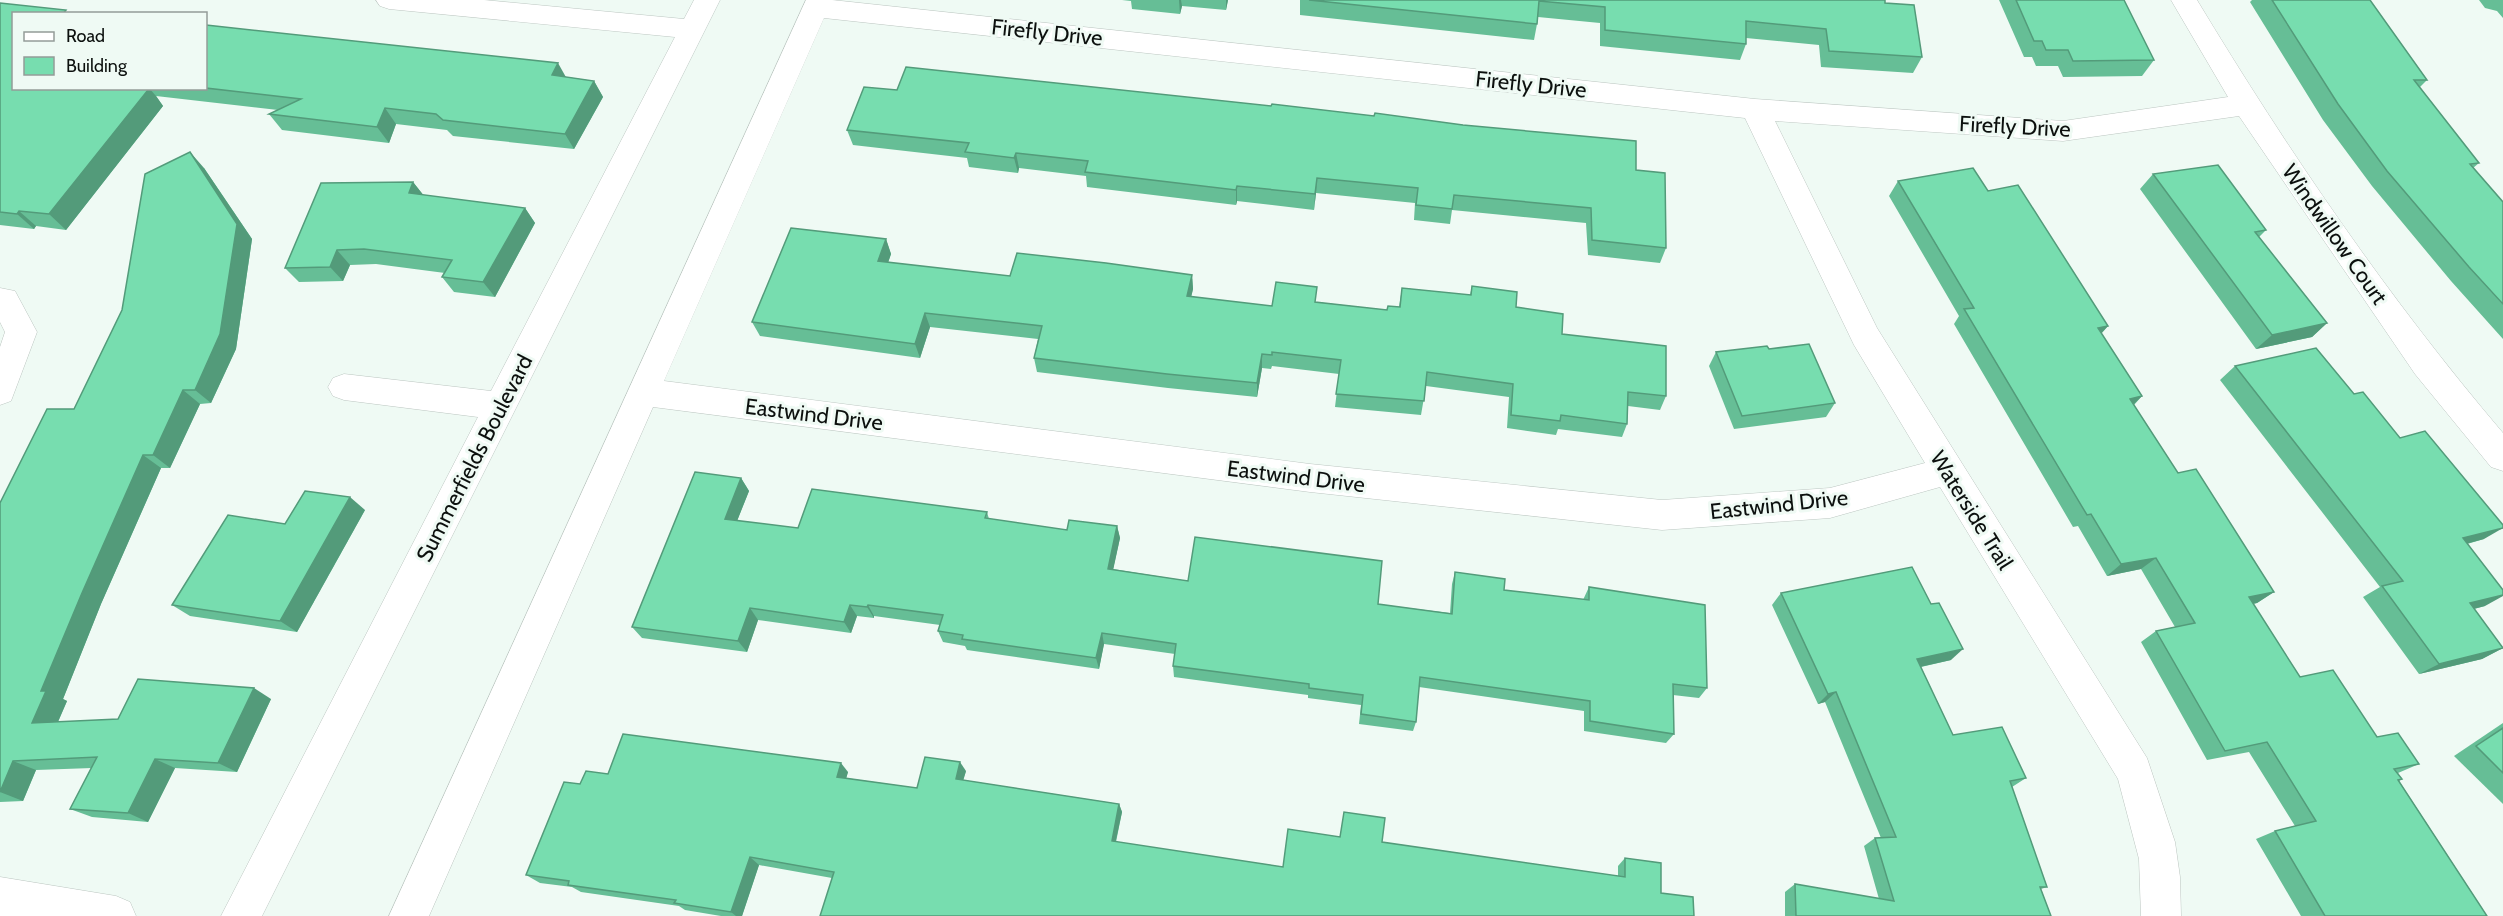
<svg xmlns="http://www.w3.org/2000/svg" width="2503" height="916" font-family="Cabin,sans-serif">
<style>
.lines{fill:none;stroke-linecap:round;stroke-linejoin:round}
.minor-casing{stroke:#bcc6c1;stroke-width:1}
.minor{fill:#fff;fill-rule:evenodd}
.wall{fill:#66be96}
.shaded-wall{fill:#539b7a}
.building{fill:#77ddaf;stroke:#539b7a;stroke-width:1.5}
.labels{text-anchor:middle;stroke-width:6;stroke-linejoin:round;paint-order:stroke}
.street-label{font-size:22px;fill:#0c100e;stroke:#effaf4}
</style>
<rect width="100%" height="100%" fill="#effaf4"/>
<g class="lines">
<defs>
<g id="minor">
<path d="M376,0H484L684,19L694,0H720L262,916H221L478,417L344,400L333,396L328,387L333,378L344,374L491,391L675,37L389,9L380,6Z"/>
<path d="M806,0H832L1755,99L2063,121L2228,97L2171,0H2197C2288,151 2389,299 2503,433V471L2491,467L2415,374L2239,116L2063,141L1775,121L1877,328L2147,758L2175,842L2180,877L2181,916H2141L2139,859L2118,779L1940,487L1830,518L1662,530L1310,492L653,407L429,916H389ZM824,18L1745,118L1854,345L1925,463L1830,488L1662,500L1310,464L664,381Z"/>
<path d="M0,288L15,291L37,332L11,401L0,405V347L5,332L0,322Z"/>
<path d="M0,877L116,896L130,902L136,916H0Z"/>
</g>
</defs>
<use href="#minor" class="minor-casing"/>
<use href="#minor" class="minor"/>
</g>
<g class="wall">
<path d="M1122,0H1228L1226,10L1182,6L1180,14L1132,9L1131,1Z"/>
<path d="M1300,0H1885V3L1922,57L1913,73L1821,67L1819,45L1746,38V44L1740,60L1600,46V23L1538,17L1537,24L1534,40L1300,15Z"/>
<path d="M1999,0H2124L2154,60L2142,76L2063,77L2058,66H2036L2032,57H2024Z"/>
<path d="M2252,0H2370L2427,80L2419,88L2479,163L2473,168L2503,202V339L2451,281L2372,186L2323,120L2250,2Z"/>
<path d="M2479,0H2503V18L2497,11L2485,8Z"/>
<path d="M0,3L14,88H206V25L594,81L603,97L574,149L453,136L447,130L396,124L389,143L282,130L269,114L278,110L156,96L163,106L66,230L36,226L34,229L0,225Z"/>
<path d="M847,130L1636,170L1666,248L1660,263L1588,255L1586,223L1452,210L1450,224L1414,220L1415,203L1316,193L1314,210L1237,201L1236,205L1087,187L1086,176L1019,168L1018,173L969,167L967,158L853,145Z"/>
<path d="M204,168L252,239L236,349L211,403L200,404L170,468H161L101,604L63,699L67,701L58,722L118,719L271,699L237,772L175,768L148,822L92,817L70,809L92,768L36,770L23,801L0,802V503L74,409Z"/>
<path d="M2153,174L2266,230L2259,237L2327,323L2312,337L2256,349L2140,189Z"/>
<path d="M1898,181L1988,191L2108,326L2101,334L2142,396L2134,405L2178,473L2274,592L2257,603L2253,604L2300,677L2377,737L2419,764L2398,773L2402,779L2399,781L2487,916H2301L2256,839L2275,831L2295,826L2249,752L2207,760L2141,642L2156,631L2175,627L2141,569L2107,576L2078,526L2073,527L1954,324L1959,316L1889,196Z"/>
<path d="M413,182L423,195L525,208L535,223L495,297L454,292L442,277L445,273L376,264L350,265L343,281L299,282L285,268Z"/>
<path d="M886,239L891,254L888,263L1010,276L1192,275L1193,289L1191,297L1272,306L1316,302L1387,310L1399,307L1402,288L1470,295L1472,286L1516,307L1666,396L1660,410L1628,406L1627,424L1622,437L1558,429L1556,435L1507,428L1509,397L1426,386L1421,415L1335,407L1339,374L1272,366L1271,369L1262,368L1257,397L1168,388L1037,372L1034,358L1038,339L930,327L920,358L760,336L752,322Z"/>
<path d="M1769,349L1835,403L1826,417L1734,429L1709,366L1716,352Z"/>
<path d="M2235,366L2354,394L2484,539L2467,544L2485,606L2474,609L2503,648L2482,659L2419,674L2363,597L2380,587L2220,380Z"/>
<path d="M741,478L749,491L737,521L798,528L987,512L989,519L1067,530L1117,526L1120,538L1113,569L1188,581L1450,613L1452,584L1455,572L1504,590L1583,600L1589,587L1707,688L1699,698L1673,695L1674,734L1666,743L1584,731V711L1419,687L1416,722L1413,731L1359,724L1361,705L1308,698V695L1174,677L1173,666L1175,654L1104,644L1099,669L967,650L965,646L943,642L938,631L940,625L874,616V618L857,616L851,633L758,620L747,652L642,638L632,627Z"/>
<path d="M365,510L297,632L190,616L172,605L285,524Z"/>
<path d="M1781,593L1951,660L1921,667L1953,735L2026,778L2012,787L2047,887L2041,889L2051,916H1785V892L1795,884L1879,899L1864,846L1875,838H1881L1825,702L1818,704L1772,605Z"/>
<path d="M2503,723V804L2454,756Z"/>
<path d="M966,771L963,780L1119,804L1122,812L1116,842L1283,867L1340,837L1344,812L1382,842L1618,876V866L1625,858L1661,893L832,878L759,865L742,916H721L685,910L679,906L581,892L572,887L540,883L526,875L580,784L608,774L848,772L846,778L917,788Z"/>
</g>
<g class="shaded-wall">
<path d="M1179,0H1181L1182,6L1180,14Z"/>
<path d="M1226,0H1228L1226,10Z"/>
<path d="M558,63L567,79L552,75Z"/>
<path d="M594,81L603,97L574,149L565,134Z"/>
<path d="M147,88H149L156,96L163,106L66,230L49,214Z"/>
<path d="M385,108L396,124L389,143L377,127Z"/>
<path d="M190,152L204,168L252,239L236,349L211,403L195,390Z"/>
<path d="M1016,153L1019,168L1018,173L1014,158Z"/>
<path d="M1317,178L1316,193L1314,210L1315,194Z"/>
<path d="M413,182L425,197L409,193Z"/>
<path d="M1237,186V201L1236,205V190Z"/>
<path d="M525,208L535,223L495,297L483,282Z"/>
<path d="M19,211L36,226L34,229L17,214Z"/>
<path d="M886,239L891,254L883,276L878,261Z"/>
<path d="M337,250L350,265L343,281L330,267Z"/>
<path d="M1192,275L1193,289L1188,310L1187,296Z"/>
<path d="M925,313L930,327L920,358L915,344Z"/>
<path d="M2327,323L2312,337L2256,349L2272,335Z"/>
<path d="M2108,326L2095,340L2098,328Z"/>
<path d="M1262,354V368L1257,397V383Z"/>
<path d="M183,390L200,404L170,468L153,455Z"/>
<path d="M2142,396L2128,410L2130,399Z"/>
<path d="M143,455L161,468L101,604L63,699L67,701L53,733L32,723L41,691L82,593Z"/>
<path d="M741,478L749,491L733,531L725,519Z"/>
<path d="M350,497L365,510L297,632L280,621Z"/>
<path d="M1117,526L1120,538L1111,580L1108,569Z"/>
<path d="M2503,528L2484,539L2443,550L2463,538Z"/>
<path d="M2156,558L2141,569L2107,576L2121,564Z"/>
<path d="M2274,592L2257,603L2232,608L2249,597Z"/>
<path d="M2503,595V596L2485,606L2449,615L2470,603Z"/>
<path d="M850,605L857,616L851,633L844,622Z"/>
<path d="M868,605L874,616V618L867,607Z"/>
<path d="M750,608L758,620L747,652L738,641Z"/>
<path d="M1102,633L1104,644L1099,669L1096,658Z"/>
<path d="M2503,648L2482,659L2419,674L2439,664Z"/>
<path d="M1963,649L1951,660L1906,670L1917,659Z"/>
<path d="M254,688L271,699L237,772L218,763Z"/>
<path d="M1836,692L1825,702L1818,704L1828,694Z"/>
<path d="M155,759L175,768L148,822L128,813Z"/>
<path d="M13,761L36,770L23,801L0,792Z"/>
<path d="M960,762L966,771L961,788L956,779Z"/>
<path d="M841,763L848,772L844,786L837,777Z"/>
<path d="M1119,804L1122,812L1114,849L1112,841Z"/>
<path d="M750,857L759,865L742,916H736L731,912Z"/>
</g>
<g class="building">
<path d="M1309,0H1885V3L1914,5L1922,57L1829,51L1826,29L1746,21V44L1605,30V7L1539,1L1537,24Z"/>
<path d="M2016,0H2124L2154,60L2073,61L2068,50H2046L2042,41H2034Z"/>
<path d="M2272,0H2370L2427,80H2414L2479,163L2470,164L2503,202V304L2469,267L2387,171L2338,104Z"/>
<path d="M0,3L66,10L63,14H14V88H147L148,90L49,214L19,211L17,214L0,212Z"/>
<path d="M206,25L558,63L552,75L594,81L565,134L443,120L436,114L385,108L377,127L269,114L301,99L206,88Z"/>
<path d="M906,67L1271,106L1272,104L1374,116L1375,113L1463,125L1636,141V170L1665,173L1666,248L1592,240L1591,208L1454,195L1452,209L1416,205L1418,188L1317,178L1315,194L1237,186L1236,190L1085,172L1088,161L1016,153L1014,158L965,152L969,143L847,130L864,87L897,90Z"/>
<path d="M190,152L237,224L220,334L195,390H183L153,455H143L82,593L41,691H46L32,723L118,719L138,679L254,688L218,763L155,759L128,813L70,809L97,757L13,761L0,792V503L47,409H74L122,310L145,174Z"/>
<path d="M2218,165L2266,230L2255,232L2327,323L2272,335L2153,174Z"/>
<path d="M1973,168L1988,191L2018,185L2108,326L2098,328L2142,396L2130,399L2178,473L2196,469L2274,592L2249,597L2300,677L2333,670L2377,737L2398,733L2419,764L2394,769L2402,779L2398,780L2487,916H2325L2275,831L2316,821L2267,742L2225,751L2156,631L2195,623L2156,558L2121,564L2091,514L2087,515L1964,309L1974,308L1898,181Z"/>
<path d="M413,182L409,193L525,208L483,282L442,277L452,260L364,249L337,250L330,267L285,268L321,183Z"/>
<path d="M791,228L886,239L878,261L1010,276L1017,253L1106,263L1192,275L1187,296L1272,306L1276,282L1317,287L1315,302L1387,310L1388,306L1400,307L1402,288L1471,295L1472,286L1517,292L1516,307L1563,314L1562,334L1666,346V396L1628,392L1627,424L1561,415L1560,421L1511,415L1513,384L1427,372L1424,401L1336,394L1341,360L1272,352V355L1262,354L1257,383L1167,374L1034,358L1042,326L925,313L915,344L752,322Z"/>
<path d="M1809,344L1835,403L1742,416L1716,352L1767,346L1769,349Z"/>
<path d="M2316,348L2354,394L2363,392L2400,438L2425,431L2503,525V528L2463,538L2503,590V595L2470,603L2503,648L2439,664L2382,586L2403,581L2235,366Z"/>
<path d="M695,472L741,478L725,519L798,528L812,489L987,512L985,518L1067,530L1069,520L1117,526L1108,569L1188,581L1195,537L1382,561L1378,604L1452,614L1455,572L1505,579L1504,590L1589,600V587L1705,605L1707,688L1673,684L1674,734L1590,721V701L1420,677L1416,722L1361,714L1363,695L1309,688V684L1173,666L1176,644L1102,633L1096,658L962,639L963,635L938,631L943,615L868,605L867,607L850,605L844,622L750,608L738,641L632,627Z"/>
<path d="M305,491L350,497L280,621L172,605L228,515L285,524Z"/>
<path d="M1912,567L1931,604L1939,603L1963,649L1917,659L1953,735L2002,727L2026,778L2010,781L2047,887H2040L2051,916H1796L1795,884L1894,901L1875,838L1896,837L1836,692L1828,694L1781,593Z"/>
<path d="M2503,728V773L2476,746Z"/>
<path d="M623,734L841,763L837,777L917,788L925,757L960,762L956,779L1119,804L1112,841L1283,867L1288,829L1340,837L1344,812L1385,818L1382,842L1625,877V858L1661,863V893L1693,897L1694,916H820L834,872L750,857L731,912L674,903L676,900L568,885L569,881L526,875L564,782L580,784L586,771L608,774Z"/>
</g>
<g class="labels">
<g class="street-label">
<text transform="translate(1047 32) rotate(6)" y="8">Firefly Drive</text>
<text transform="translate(1531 84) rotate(6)" y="8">Firefly Drive</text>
<text transform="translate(2015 126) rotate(3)" y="8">Firefly Drive</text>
<text transform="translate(2335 234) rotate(55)" y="8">Windwillow Court</text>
<text transform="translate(814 414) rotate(7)" y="8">Eastwind Drive</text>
<text transform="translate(474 458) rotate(-63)" y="8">Summerfields Boulevard</text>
<text transform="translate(1296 476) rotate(7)" y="8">Eastwind Drive</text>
<text transform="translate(1779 504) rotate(-6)" y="8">Eastwind Drive</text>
<text transform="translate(1972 510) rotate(58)" y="8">Waterside Trail</text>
</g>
</g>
<rect x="12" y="12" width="195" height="78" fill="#effaf4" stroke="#949c98" stroke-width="1.5"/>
<rect x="24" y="32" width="30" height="9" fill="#ffffff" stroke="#949c98" stroke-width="1.5"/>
<text x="66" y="42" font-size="18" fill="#0c100e">Road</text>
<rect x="24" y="57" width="30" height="18" fill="#77ddaf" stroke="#949c98" stroke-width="1.5"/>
<text x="66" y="72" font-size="18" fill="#0c100e">Building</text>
</svg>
